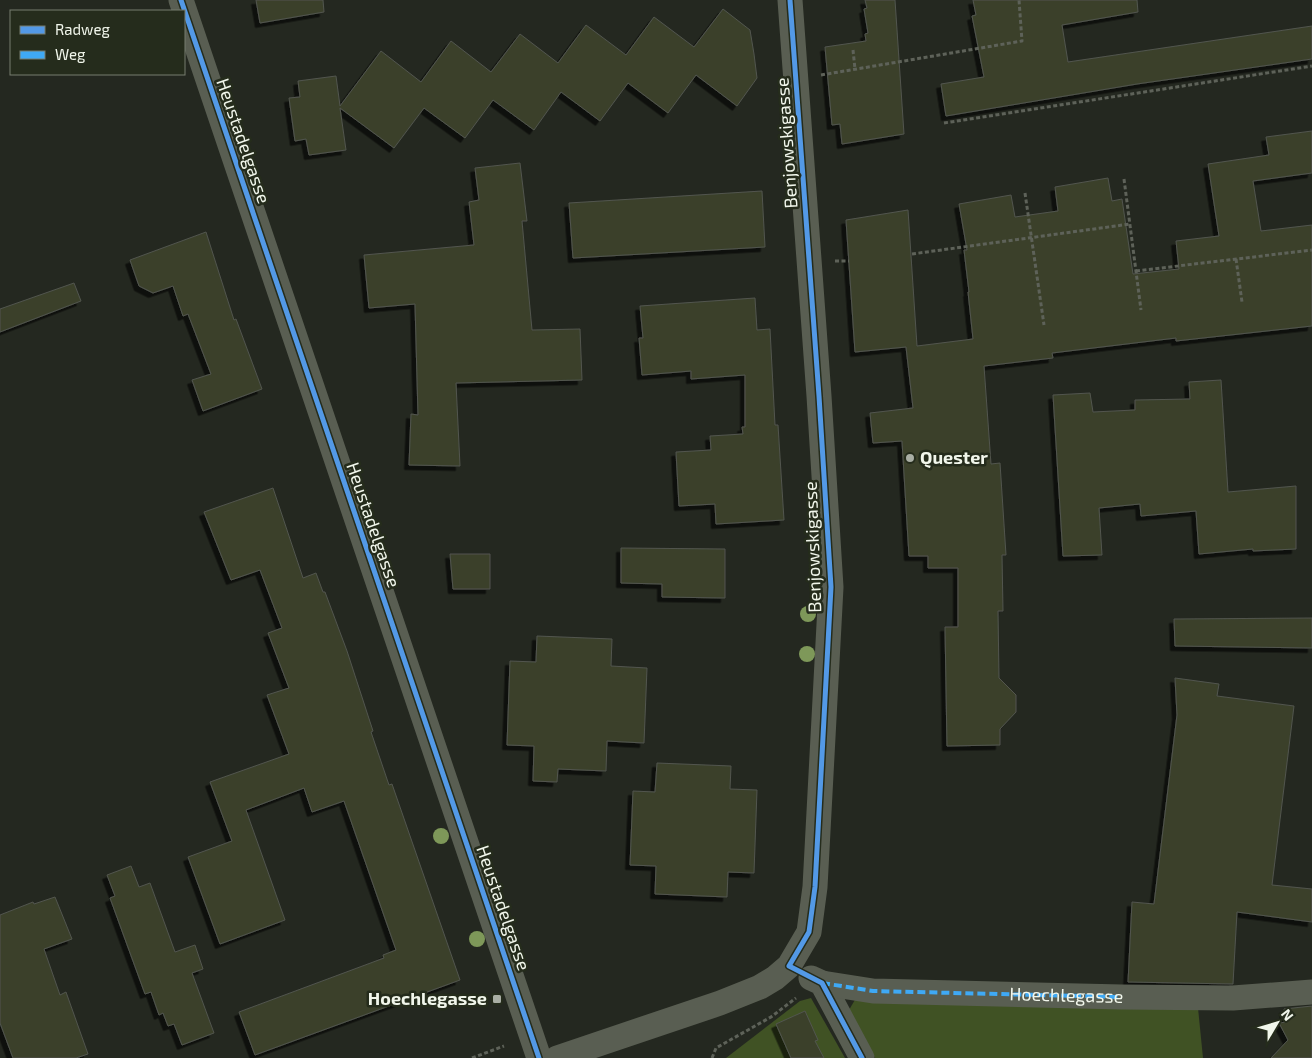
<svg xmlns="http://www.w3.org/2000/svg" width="1312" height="1058" font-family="'Exo 2',sans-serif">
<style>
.green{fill:#405224}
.building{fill:#3a412c;stroke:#52554e;filter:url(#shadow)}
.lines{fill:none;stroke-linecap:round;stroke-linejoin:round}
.path{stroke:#5e6259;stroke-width:3;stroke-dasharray:4 2.5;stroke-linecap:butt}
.street{stroke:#595e52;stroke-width:25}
.quiet{stroke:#3fa9f5;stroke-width:4;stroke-dasharray:8 4;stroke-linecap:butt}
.cycleway-casing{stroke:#252c1c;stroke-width:8}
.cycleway{stroke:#5399e6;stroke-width:5}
.tree{fill:#7e9859}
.poi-dot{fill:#a9aea4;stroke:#252c1c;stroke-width:2}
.labels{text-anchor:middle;stroke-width:5;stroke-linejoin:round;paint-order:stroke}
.street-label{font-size:18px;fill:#f1f6eb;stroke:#252c1c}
.poi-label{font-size:18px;font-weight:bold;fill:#f1f6eb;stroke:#252c1c;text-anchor:start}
</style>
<defs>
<filter id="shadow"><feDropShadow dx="-4.5" dy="4.5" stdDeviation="0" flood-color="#0009"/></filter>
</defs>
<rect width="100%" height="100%" fill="#242820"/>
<g class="green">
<path d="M811,998L845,1058H726L800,1001Z"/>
<path d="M856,998L1198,1008L1203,1058H875L849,1010Z"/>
</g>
<g class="building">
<path d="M256,0H323L324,12L260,23Z"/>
<path d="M865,0H895L904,134L842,144L840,124L832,125L825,47L866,41L865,34L868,33L864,9L867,8Z"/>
<path d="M973,0H1137L1138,12L1062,25L1068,62L1312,26V59L1137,84L946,116L941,84L984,77L972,16L976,15Z"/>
<path d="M723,9L750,30L754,54L757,78L737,106L696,75L668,113L628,83L600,121L561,92L534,130L493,100L465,138L424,108L394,148L340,108L346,150L309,155L306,139L295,141L289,98L300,97L298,81L336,76L340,106L381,51L421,82L451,41L491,72L520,34L558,63L586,25L626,55L654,17L694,47Z"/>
<path d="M1312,131V173L1253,181L1261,231L1312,225V326L1176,341V338L1052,353L1053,358L984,366L991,464L1000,463L1006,555H1002L1003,611H998L999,678L1016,695V712L1000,729V745L947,746L945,627H958V568H928V556H909L902,441L873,443L870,413L913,408L906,347L855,352L846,220L908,210L917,346L973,339L968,292H969L964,250H967L959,204L1011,195L1015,217L1058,211L1055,187L1108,178L1112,201L1122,199L1133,274L1179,269L1176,241L1219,236L1208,164L1269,155L1266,137Z"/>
<path d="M520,163L527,221H522L532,330L580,329L582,380L456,383L460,466L409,465L411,414L418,415L415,304L369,308L364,255L474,245L469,202L479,200L475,168Z"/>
<path d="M762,191L765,247L573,258L569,203Z"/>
<path d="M206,232L234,320L236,319L262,389L203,411L192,380L211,374L188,314L183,316L173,286L153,293L139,286L130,260Z"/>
<path d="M74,283L81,301L0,332V309Z"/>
<path d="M755,298L757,330L770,329L775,425H778L784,520L716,524L715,504L679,506L676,452L711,450L710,436L743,434L742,427H745V375L691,379V371L642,375L639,338H643L640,306Z"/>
<path d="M1221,380L1228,492L1296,486V549L1253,551V549L1199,554L1196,511L1141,516L1140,504L1099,508L1102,555L1063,556L1053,395L1090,393L1093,412L1135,410V400L1190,399L1189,382Z"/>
<path d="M273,488L303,578L316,573L323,592H325L347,651L373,731L371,732L389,785L392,784L460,980L255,1055L239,1012L384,958L383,955L396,950L344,801L312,812L304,788L246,810L285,920L220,944L188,857L232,841L210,782L289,754L267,695L289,688L268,633L282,628L260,570L231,580L204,512Z"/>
<path d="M621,548L725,549V598L662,597V584L621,583Z"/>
<path d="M450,554H490V589H453Z"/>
<path d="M1312,618V648L1175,646L1174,619Z"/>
<path d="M537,636L612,639L611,666L647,668L644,743L607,741L606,771L558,769L557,782L533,781L534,746L507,745L510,661L536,662Z"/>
<path d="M1175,678L1219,684L1217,696L1294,706L1272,885L1312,889V922L1237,912L1233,984L1128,982L1132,902L1154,904L1177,715Z"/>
<path d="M657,763L731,766L730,789L757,790L754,873L728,872L727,897L655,894L656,866L630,865L633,791L655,792Z"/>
<path d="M131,866L139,887L150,883L175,952L195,945L203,969L192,973L214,1033L182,1045L174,1024L168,1026L163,1013L159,1015L151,992L145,994L110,898L115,896L107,875Z"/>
<path d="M55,897L72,939L44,949L60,995L66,992L88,1054L76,1058H13L0,1023V915L33,902L34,904Z"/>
<path d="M1312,1006V1058H1271L1288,1040L1279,1023L1286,1022L1284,1009Z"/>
<path d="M805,1011L818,1040L815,1041L824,1058H791L776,1024Z"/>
</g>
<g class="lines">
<g class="path">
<path d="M853,50L855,69"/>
<path d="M821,75L1022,41L1019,0"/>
<path d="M944,123L1312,66"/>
<path d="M1124,179L1141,310"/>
<path d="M1025,193L1044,325"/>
<path d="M912,254L1130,224"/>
<path d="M1236,259L1242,302"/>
<path d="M835,261H849"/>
<path d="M1136,271L1312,250"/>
<path d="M472,1058L504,1046"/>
<path d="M712,1058L716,1048L771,1017L796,998"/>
</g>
<g class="street">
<path d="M181,0L539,1058"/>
<path d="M811,978L822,983L862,1058"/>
<path id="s1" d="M822,983L873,991L1122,997L1233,998L1312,992"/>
<path d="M557,1058L720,1003L760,987L775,978L789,966L809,932L815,887L831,587L819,396L790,0"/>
</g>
<path class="quiet" d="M822,983L873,991L1122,997"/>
<defs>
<g id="cycleway">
<path d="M181,0L539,1058"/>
<path d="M790,0L819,396L831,587L815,887L809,932L789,966L822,983L862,1058"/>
</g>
</defs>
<use href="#cycleway" class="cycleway-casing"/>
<use href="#cycleway" class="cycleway"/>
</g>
<g class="tree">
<circle cx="808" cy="614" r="8"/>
<circle cx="807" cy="654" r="8"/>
<circle cx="441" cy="836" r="8"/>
<circle cx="477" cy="939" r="8"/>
</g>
<g class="poi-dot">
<circle cx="910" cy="458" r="5"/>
<rect x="492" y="994" width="10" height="10" rx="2.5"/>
</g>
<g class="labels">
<g class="street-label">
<text transform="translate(243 141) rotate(71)" y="6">Heustadelgasse</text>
<text transform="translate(787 143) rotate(-94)" y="6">Benjowskigasse</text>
<text transform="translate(373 525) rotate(71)" y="6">Heustadelgasse</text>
<text transform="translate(813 547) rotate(-92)" y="6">Benjowskigasse</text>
<text transform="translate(503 908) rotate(71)" y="6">Heustadelgasse</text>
<text dy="6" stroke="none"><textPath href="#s1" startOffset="245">Hoechlegasse</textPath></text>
</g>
<g class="poi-label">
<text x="920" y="464">Quester</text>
<text x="487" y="1005" text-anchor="end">Hoechlegasse</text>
</g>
</g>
<rect x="10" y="10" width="175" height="65" fill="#252c1c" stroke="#777d6f"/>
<rect x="20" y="26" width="25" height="8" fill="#5399e6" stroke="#777d6f"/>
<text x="55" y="35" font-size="15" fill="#f1f6eb">Radweg</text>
<rect x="20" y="51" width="25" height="8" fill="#3fa9f5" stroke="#777d6f"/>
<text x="55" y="60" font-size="15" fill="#f1f6eb">Weg</text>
<g transform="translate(1277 1023) rotate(52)" stroke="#252c1c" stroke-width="4" paint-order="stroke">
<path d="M0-4L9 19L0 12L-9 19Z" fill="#f1f6eb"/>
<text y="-8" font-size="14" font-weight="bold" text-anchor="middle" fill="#f1f6eb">N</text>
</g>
</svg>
